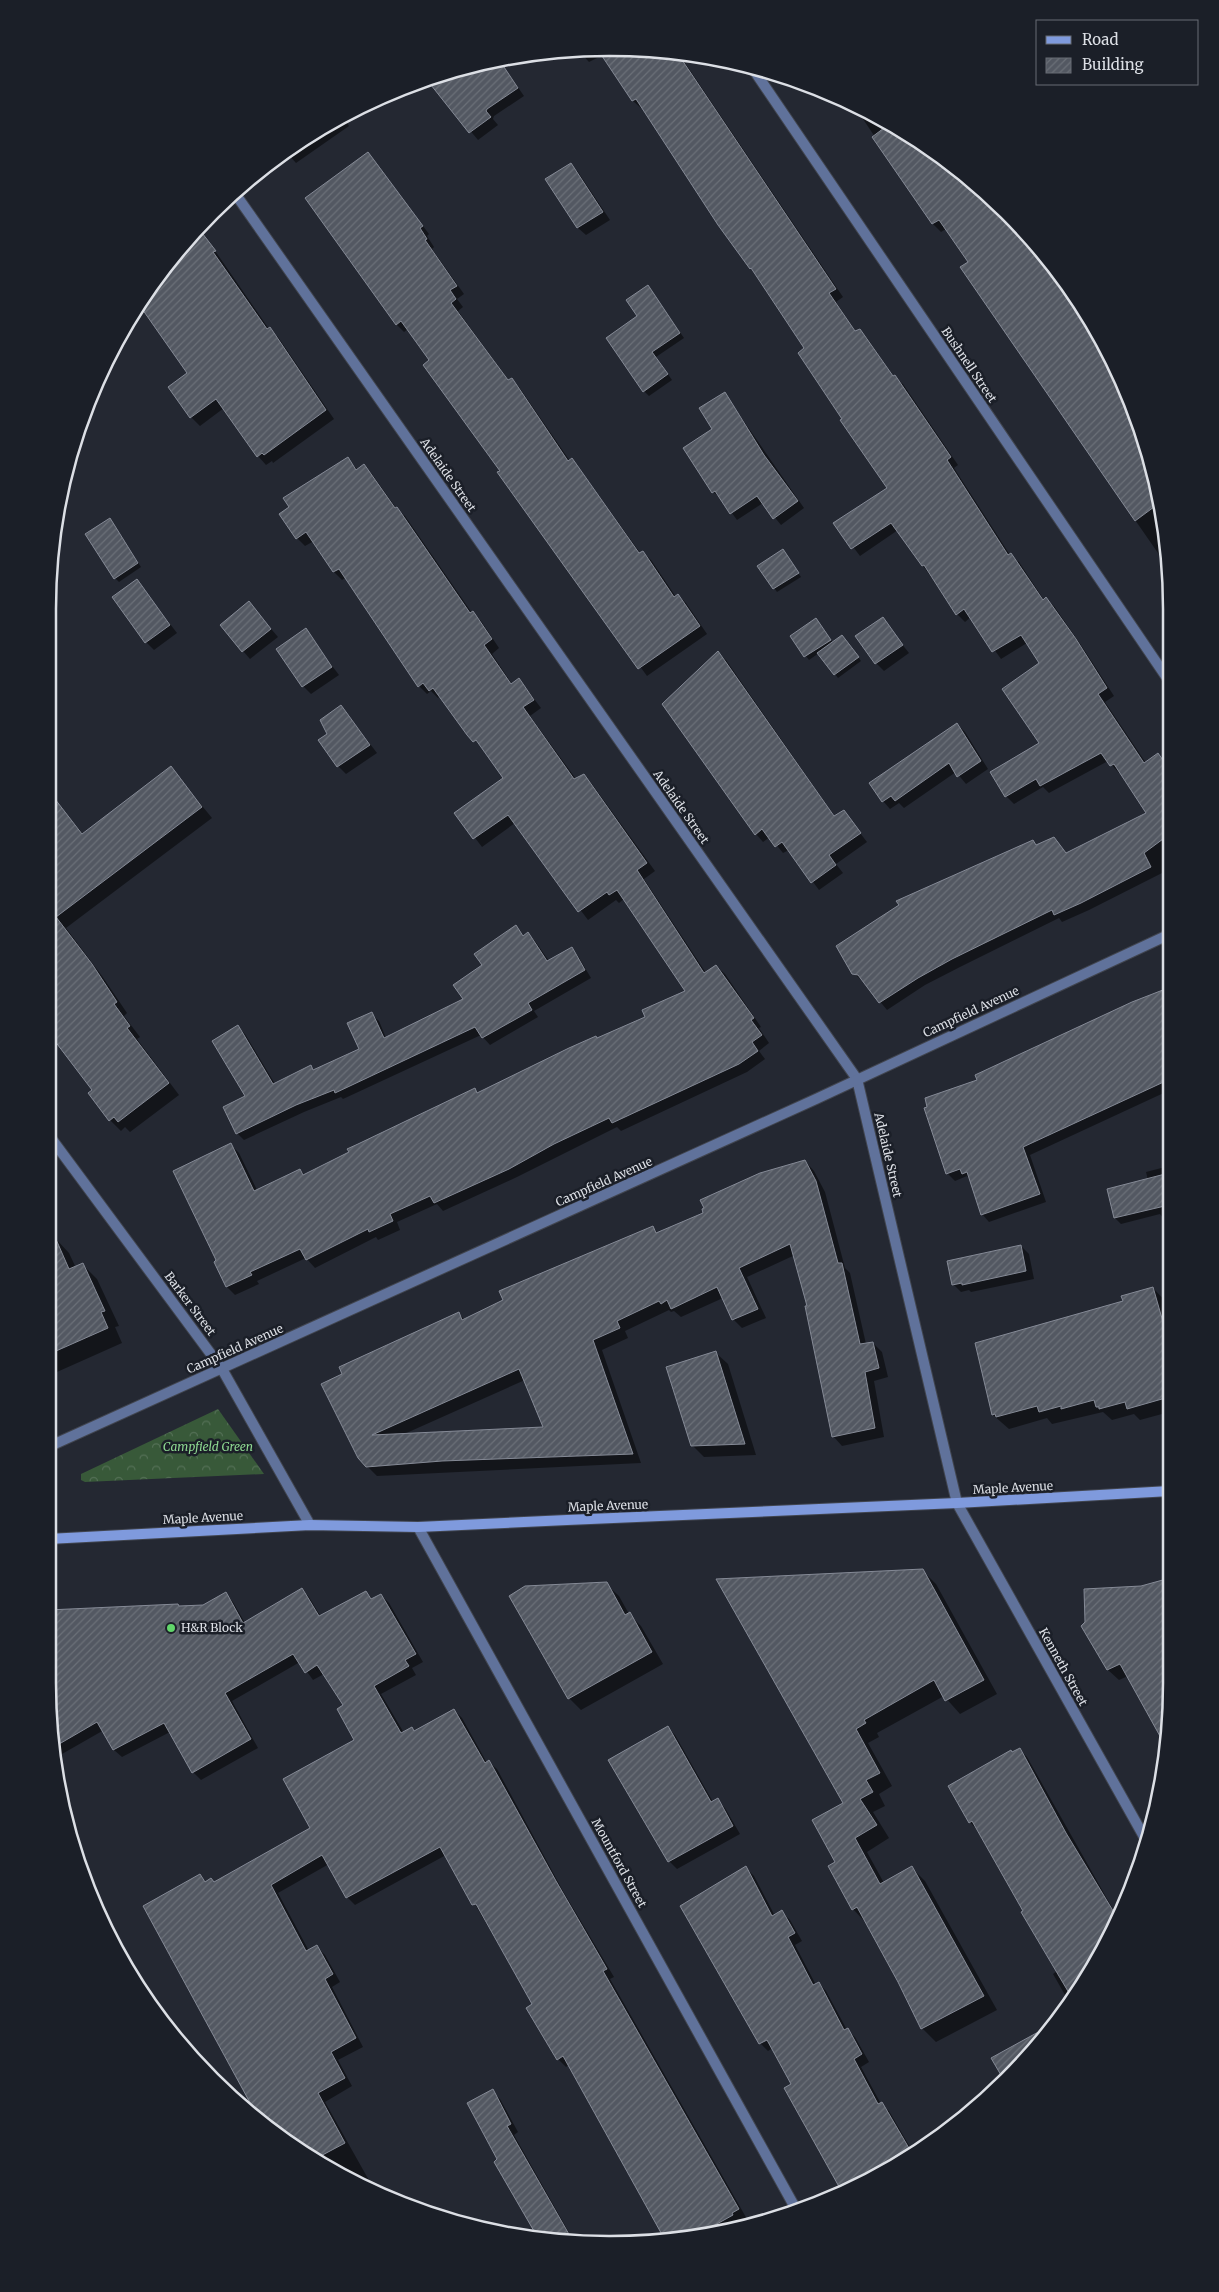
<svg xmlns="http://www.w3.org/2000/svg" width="1219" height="2292" font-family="Merriweather,serif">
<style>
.forest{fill:url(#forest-crowns)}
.shadow{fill:#0007;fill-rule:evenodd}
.building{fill:url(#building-hatch);stroke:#858a96;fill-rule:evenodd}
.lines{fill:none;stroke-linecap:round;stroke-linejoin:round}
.minor-casing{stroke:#41454f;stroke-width:12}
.tertiary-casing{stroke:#41454f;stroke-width:12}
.secondary-casing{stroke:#41454f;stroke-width:12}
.minor{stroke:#60729b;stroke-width:10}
.tertiary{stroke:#60729b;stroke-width:10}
.secondary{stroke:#7f9add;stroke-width:10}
.poi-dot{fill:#61d56a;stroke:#1b1f28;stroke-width:2}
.labels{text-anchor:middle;stroke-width:5;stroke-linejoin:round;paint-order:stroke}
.street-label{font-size:12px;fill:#dcdfe5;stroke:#1b1f28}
.park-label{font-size:12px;font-style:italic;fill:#8ed891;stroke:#1b1f28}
.poi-label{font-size:12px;fill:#dcdfe5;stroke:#1b1f28;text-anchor:start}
.rim{fill:none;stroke:#dcdfe5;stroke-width:2.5}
</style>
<defs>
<pattern id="forest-crowns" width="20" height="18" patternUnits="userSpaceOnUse" patternTransform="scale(1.25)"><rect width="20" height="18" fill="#385939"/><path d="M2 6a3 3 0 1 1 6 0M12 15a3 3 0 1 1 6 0" fill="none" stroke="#547056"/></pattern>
<pattern id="building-hatch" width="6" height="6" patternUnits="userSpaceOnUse" patternTransform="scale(1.25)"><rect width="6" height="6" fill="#535862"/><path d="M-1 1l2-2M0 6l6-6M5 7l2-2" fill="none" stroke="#6b7078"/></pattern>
</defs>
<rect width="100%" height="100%" fill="#242832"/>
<path class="forest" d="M218,1409L264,1474L85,1482L81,1480V1474Z"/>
<g class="shadow">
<path d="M647,49L679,54L843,297L836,302L856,332L859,330L867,338L894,377L903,384L958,465L954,468L1010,555L1019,562L1044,600L1046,599L1054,606L1083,648L1114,696L1105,702L1146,763L1158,755L1167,765L1168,870L1089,910L1062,922L1059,918L960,967L925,985L887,1010L864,982L853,973L1033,841L1037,846L1054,838L1067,854L1148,814L1121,772L1119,773L1108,761L1049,793L1043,787L1014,804L1006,796L1041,743V663L1027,643L1001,659L971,617L965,622L957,614L898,530L860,556L835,523L889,488L844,419L806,349L643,107L641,108L633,101L603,55L589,62L579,51Z"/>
<path d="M500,61L524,96L494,116L493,119L498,125L478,140L433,86L452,72Z"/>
<path d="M853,104L980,187L1056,268L1129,395L1167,536V566L1108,481L970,262L946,229L941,232L933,224L873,138L875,137Z"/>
<path d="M349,114L350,115L345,119L349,126L296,163L287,153L329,123Z"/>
<path d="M368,154L429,234L427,236L434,247L432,249L464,294L457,299L463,307L458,311L509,381L512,379L519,387L570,461L572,460L579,468L641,554L643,552L651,560L676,597L678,595L686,603L707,634L647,676L499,473L502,471L431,360L408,329L404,332L396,324Z"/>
<path d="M570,164L578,172L610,220L586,235L578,228L546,180Z"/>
<path d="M200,229L269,329L278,337L334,419L273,463L272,461L266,465L258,456L224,408L200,426L191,417L189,373L139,306L164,267Z"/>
<path d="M648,287L684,338L656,357L672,380L649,396L644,391L639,317Z"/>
<path d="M725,394L804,508L781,525L763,503L737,520L721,498L713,492L714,429Z"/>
<path d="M347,459L358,470L364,466L372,474L396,508L405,516L472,613L481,621L499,648L492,654L512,684L519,679L541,708L530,716L576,779L584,775L592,784L655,871L644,879L706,973L716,966L725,974L761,1027L759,1028L769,1043L759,1051L765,1059L747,1072L621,1131L617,1127L517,1177L443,1211L437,1204L397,1222L400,1230L378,1240L376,1237L315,1268L306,1258L257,1281L259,1284L235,1295L227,1287L216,1262L231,1145L239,1153L257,1190L300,1170L305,1175L475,1090L479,1094L647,1018L687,992L624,899L619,903L616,900L588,920L515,823L482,847L456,813L505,779L484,748L468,734L441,696L438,698L431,691L427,694L419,686L346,577L342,580L334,572L314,541L305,546L297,538Z"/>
<path d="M110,520L141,567L119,582L115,578Z"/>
<path d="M783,551L801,577L777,592L759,566Z"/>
<path d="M137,581L177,633L154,650L146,642Z"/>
<path d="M249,603L278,637L250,659L243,651Z"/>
<path d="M882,619L909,653L884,671L876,663Z"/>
<path d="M816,620L833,643L846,640L861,661L838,678L819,653L809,660L791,636Z"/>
<path d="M305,630L339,675L311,694L303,686Z"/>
<path d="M718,653L726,660L835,817L844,812L867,842L836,864L843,873L819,890L789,850L783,853L770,837L763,842L756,834Z"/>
<path d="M341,706L377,753L346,774L338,766L328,735Z"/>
<path d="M957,724L965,732L988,769L966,784L956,772L904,808L899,803L890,809L883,801Z"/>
<path d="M48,755L56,765L48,771Z"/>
<path d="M171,768L212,818L66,928L102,976L127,1013L124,1016L140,1037L137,1039L179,1095L130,1132L125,1127L121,1131L110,1120L94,1091L48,1029L57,803L83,834Z"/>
<path d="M516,927L524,936L528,934L535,941L549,961L571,948L578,956L591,978L534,1011L538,1017L490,1045L481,1035L343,1099L341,1097L304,1112L244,1140L237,1133L247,1097L238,1027L245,1034L275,1084L311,1067L315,1070L360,1050L371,1014L379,1021L386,1038L464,999L483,965Z"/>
<path d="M1168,988V1082L1165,1083L1168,1091L1030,1155L1046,1202L989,1222L982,1214L970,1180L967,1176L955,1181L947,1173L979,1081L1133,1003Z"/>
<path d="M805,1161L814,1171L825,1192L845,1268L850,1273L866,1344L873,1343L882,1352L888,1377L874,1381L884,1437L842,1446L833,1436L809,1306L795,1255L747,1277L766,1318L742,1328L733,1319L723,1298L681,1317L674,1311L671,1312L669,1310L625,1331L628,1338L602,1350L641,1463L377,1476L367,1466L340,1368L458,1313L465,1320L652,1227L659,1234L705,1213ZM525,1380L544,1429L402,1435Z"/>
<path d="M1169,1166V1216L1163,1218L1160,1214L1121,1224L1115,1218L1109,1190L1148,1180L1146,1172Z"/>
<path d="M55,1238L69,1253L76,1268L83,1265L97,1279L119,1326L115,1327L122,1343L48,1376V1241Z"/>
<path d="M1021,1246L1029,1254L1034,1279L971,1292L969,1290L961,1292L953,1284Z"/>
<path d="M1153,1288L1169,1305V1416L1165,1417L1162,1414L1140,1420L1134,1414L1112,1420L1103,1412L1052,1424L1047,1418L1009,1429L993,1415L976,1343L1124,1302Z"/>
<path d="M716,1353L728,1364L756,1455L704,1457L692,1445Z"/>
<path d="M922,1570L936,1584L997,1694L960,1714L944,1696L877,1733L879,1737L868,1743L892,1786L879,1794L885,1806L873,1812L889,1838L867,1852L884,1883L912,1868L925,1881L997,2010L936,2042L922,2028L900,1981L866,1923L853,1909L836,1863L845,1804L718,1581Z"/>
<path d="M1170,1580V1719L1166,1745L1128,1676L1119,1680L1108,1670L1141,1588Z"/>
<path d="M606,1584L619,1596L629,1614L641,1626L663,1664L581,1710L569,1698Z"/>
<path d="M301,1589L309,1597L321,1617L366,1592L373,1600L381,1595L389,1603L423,1662L412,1668L416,1675L381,1694L404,1733L412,1729L415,1732L454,1710L462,1718L487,1763L489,1762L497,1769L563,1891L614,1977L610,1979L751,2226L668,2240L570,2064L566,2067L558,2059L534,2005L446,1855L355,1905L347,1897L329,1864L278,1893L309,1951L317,1947L325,1955L340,1982L332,1987L363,2047L338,2060L352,2086L325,2102L375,2191L298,2150L265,2125L145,1907L200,1876L207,1883H215L312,1828L356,1740L344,1706L324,1674L313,1680L300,1662L232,1701L258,1748L201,1780L193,1772L170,1732L122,1757L114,1750L104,1730L55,1758L48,1682V1612L177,1605L180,1608L204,1606L226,1594L233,1602L245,1623Z"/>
<path d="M667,1727L675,1735L713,1802L717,1800L725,1808L740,1834L677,1869L669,1861Z"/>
<path d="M1019,1749L1027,1757L1118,1918L1113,1931L1069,2002L1053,1974L1058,1970L977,1830L970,1822L1012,1753Z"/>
<path d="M746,1868L754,1876L775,1916L782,1912L790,1920L802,1941L795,1945L816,1985L819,1983L826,1991L847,2030L855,2037L869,2062L861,2067L881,2104L889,2111L914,2154L843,2192L785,2088L793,2084L773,2048L768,2051L760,2043Z"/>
<path d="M492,2091L500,2099L518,2132L514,2135L575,2243L539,2238L499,2160Z"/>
</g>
<g class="building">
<path d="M647,49L678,54L836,289L829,293L855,331L860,329L893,376L895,375L951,457L947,460L1008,555L1011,553L1043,600L1046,597L1076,639L1107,688L1098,694L1144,763L1158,753L1167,766L1168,845L1163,839L1144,853L1151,867L1081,903L1054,915L1052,910L952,959L918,978L879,1003L858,975L852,974L836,946L899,905L896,901L1033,840L1036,845L1054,837L1066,853L1146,813L1114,764L1110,766L1101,753L1040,786L1036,779L1005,797L990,772L1039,743L1002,689L1039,663L1021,635L992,652L964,609L956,615L924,565L922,566L891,523L851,549L833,523L887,488L840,420L842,419L798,353L804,348L751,268L750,269L718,225L636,99L632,101L598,50Z"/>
<path d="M500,61L518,88L487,109L486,111L491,117L469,133L431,85L449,73Z"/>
<path d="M888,125L980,187L1056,268L1129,395L1158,504L1135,521L960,267L968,262L939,220L932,224L872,137Z"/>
<path d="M368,152L423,226L420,228L427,239L425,240L457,286L450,290L456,299L451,303L508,380L512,378L568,461L572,458L639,553L643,551L674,597L678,594L700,626L638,669L497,472L500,471L423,365L429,360L401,321L396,325L305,198Z"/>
<path d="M571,163L603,212L577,228L545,179Z"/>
<path d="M199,229L216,251L213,252L267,329L270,327L326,410L264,455L262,453L257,457L216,399L190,418L168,387L187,373L140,306L164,267Z"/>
<path d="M648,285L680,333L652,352L668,374L643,392L606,338L637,316L626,300Z"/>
<path d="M725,392L764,455L798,501L773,519L757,496L730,514L715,491L712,493L683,448L712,429L699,408Z"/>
<path d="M348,457L356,470L364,464L395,508L397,507L470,613L473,611L492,639L484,645L511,684L519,678L534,700L523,707L574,779L584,774L647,863L637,870L704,973L716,965L754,1018L751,1020L762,1035L752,1042L758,1051L739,1064L612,1123L609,1118L554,1144L509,1169L434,1203L430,1196L390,1214L393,1221L369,1232L368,1229L306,1260L300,1249L250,1272L252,1275L226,1287L214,1262L216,1260L173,1171L231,1143L254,1191L300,1169L303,1175L349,1152L347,1149L358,1144L475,1088L477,1093L569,1048L596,1036L597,1038L645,1017L642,1010L685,991L617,890L609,895L607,892L578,912L508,815L473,839L454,813L503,778L476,740L473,742L467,735L433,688L429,691L423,683L418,687L339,569L333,572L306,532L296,539L279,514L289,507L283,498Z"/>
<path d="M110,518L138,563L114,579L85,534Z"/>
<path d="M783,549L799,573L773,589L757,566Z"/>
<path d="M137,579L170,625L145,643L112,597Z"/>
<path d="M249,601L271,629L242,652L220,625Z"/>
<path d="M883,617L903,645L875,664L855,636Z"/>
<path d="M816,618L831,640L804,657L790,636Z"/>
<path d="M306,628L332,667L302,687L276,649Z"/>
<path d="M842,635L859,657L834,675L817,653Z"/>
<path d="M718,651L834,816L844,810L861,833L829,855L836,865L811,883L782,842L775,847L762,829L755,835L662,704Z"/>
<path d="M341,705L370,745L337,767L318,740L327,734L320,720Z"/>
<path d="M957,723L981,761L957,777L949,763L895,801L891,796L882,802L869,783Z"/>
<path d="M171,766L202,807L56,917L92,964L117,1002L114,1004L130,1026L127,1028L169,1083L118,1122L114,1117L109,1121L88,1093L92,1090L48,1032V790L82,834Z"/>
<path d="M516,925L523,936L528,932L547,961L572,947L585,970L528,1003L532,1010L482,1038L475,1027L335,1093L334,1090L296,1105L236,1134L223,1107L245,1096L212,1041L238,1025L273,1084L311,1065L313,1070L359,1049L347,1023L372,1012L384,1038L463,999L453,985L482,965L474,954Z"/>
<path d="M1168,988V1080L1023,1147L1040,1194L981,1215L967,1172L962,1174L960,1169L946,1174L924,1108L927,1107L925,1098L977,1080L975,1075L1132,1002Z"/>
<path d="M805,1160L816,1181L838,1263H842L860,1344L873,1342L879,1368L865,1372L875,1428L832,1437L805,1306H807L790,1244L739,1268L758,1309L732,1320L717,1287L671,1309L667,1300L661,1304L659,1301L617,1321L620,1328L593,1340L633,1454L442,1461L366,1467L358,1458L321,1384L342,1374L339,1367L459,1312L462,1320L503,1300L499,1291L653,1226L656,1233L703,1213L702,1209L704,1208L700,1200L760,1173ZM519,1369L543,1427L372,1435Z"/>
<path d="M1169,1173V1205L1114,1218L1107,1189Z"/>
<path d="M48,1221L69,1269L83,1263L105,1311L101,1312L108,1328L56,1351L55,1348L48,1351Z"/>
<path d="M1021,1245L1026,1271L962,1285V1283L952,1285L947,1261Z"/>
<path d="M1153,1287L1169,1343V1397L1127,1409L1125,1402L1099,1409V1407H1096L1094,1400L1061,1409V1406L1039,1412L1037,1406L996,1417L995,1414L992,1415L975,1343L1123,1301L1121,1296Z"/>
<path d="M716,1351L745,1444L691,1446L666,1367Z"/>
<path d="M923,1569L984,1680L945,1701L934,1680L864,1720L866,1723L856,1729L880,1773L866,1780L873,1792L860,1799L877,1825L855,1838L880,1884L912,1866L984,1996L921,2029L898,1982L857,1907L852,1910L828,1866L835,1862L812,1820L843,1803L716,1579Z"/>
<path d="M1170,1578V1719L1166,1747L1120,1664L1107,1670L1081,1626L1085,1622L1084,1589L1141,1586Z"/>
<path d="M607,1582L625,1615L630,1612L652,1652L568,1699L509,1596L525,1586Z"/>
<path d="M302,1588L319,1616L366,1591L371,1599L381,1594L416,1654L405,1660L409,1666L374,1686L401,1733L412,1727L414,1731L454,1709L485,1763L489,1760L556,1881L607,1969L603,1971L739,2209L732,2213L733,2215L697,2235L665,2240L563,2056L557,2060L526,2008L532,2004L476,1904L472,1905L440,1847L346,1898L322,1855L271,1885L306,1951L317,1945L333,1974L325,1979L356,2038L331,2052L345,2078L318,2093L345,2143L315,2159L298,2150L260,2121L143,1906L200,1874L205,1882L211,1878L214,1882L310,1828L283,1779L354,1740L337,1709L343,1705L317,1665L305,1673L293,1654L225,1693L251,1739L192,1773L164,1723L113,1750L97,1722L54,1747L48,1682V1610L178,1604L179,1606L203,1605L226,1592L243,1623Z"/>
<path d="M668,1726L711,1802L718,1798L733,1826L668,1862L608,1760Z"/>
<path d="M1020,1748L1066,1833L1118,1919L1113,1931L1072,1998L1021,1912L1023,1911L972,1821L969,1823L948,1786L1011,1750L1012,1752Z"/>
<path d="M746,1866L772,1916L782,1910L795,1933L788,1937L813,1985L819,1982L844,2030L848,2028L862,2054L854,2059L878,2104L882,2102L913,2155L842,2192L784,2088L791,2084L767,2040L759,2044L680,1906Z"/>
<path d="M1051,2025L1053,2028L1005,2082L991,2058Z"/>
<path d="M493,2089L511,2124L507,2126L574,2243L538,2238L494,2162L497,2159L467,2103Z"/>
</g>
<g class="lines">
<defs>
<g id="minor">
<path d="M751,66L1167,678"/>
<path d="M234,192L857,1079L957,1503L1147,1842"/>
<path d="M48,1134L222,1369L310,1525"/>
<path d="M418,1527L797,2211"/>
</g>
<path id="tertiary" d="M48,1447L816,1099L1168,935"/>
<path id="secondary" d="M48,1539L310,1525L418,1527L567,1520L957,1503L1170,1491"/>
</defs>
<use href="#minor" class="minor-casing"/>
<use href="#tertiary" class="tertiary-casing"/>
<use href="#secondary" class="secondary-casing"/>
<use href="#minor" class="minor"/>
<use href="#tertiary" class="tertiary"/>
<use href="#secondary" class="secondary"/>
</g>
<circle class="poi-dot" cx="171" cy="1628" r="5"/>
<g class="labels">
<g class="street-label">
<text transform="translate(969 365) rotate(56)" y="4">Bushnell Street</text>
<text transform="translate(448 475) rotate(55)" y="4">Adelaide Street</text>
<text transform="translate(681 807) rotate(55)" y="4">Adelaide Street</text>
<text transform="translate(971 1012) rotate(-25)" y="4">Campfield Avenue</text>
<text transform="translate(888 1155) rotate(77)" y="4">Adelaide Street</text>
<text transform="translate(604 1182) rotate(-24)" y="4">Campfield Avenue</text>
<text transform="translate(190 1304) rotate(53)" y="4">Barker Street</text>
<text transform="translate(235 1349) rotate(-24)" y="4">Campfield Avenue</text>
<text transform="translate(1013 1488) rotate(-3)" y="4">Maple Avenue</text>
<text transform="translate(608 1506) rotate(-2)" y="4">Maple Avenue</text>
<text transform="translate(203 1518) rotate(-3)" y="4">Maple Avenue</text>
<text transform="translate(1063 1667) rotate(61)" y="4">Kenneth Street</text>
<text transform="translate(619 1863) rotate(61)" y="4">Mountford Street</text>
</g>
<g class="park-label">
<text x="208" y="1451">Campfield Green</text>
</g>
<g class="poi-label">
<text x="181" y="1632">H&amp;R Block</text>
</g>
</g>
<path d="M0 0H1219V2292H0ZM609 56H610A553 553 0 0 1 1163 609V1683A553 553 0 0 1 610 2236H609A553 553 0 0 1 56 1683V609A553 553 0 0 1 609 56Z" fill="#1b1f28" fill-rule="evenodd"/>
<path class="rim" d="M609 56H610A553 553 0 0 1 1163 609V1683A553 553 0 0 1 610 2236H609A553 553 0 0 1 56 1683V609A553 553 0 0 1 609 56Z"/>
<rect x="1036" y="20" width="162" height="65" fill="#1b1f28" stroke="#686c74"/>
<rect x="1046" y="36" width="25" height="8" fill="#7f9add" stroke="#686c74"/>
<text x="1082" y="45" font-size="15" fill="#dcdfe5">Road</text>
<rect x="1046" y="58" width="25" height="15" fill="url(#building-hatch)" stroke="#686c74"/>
<text x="1082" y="70" font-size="15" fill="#dcdfe5">Building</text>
</svg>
